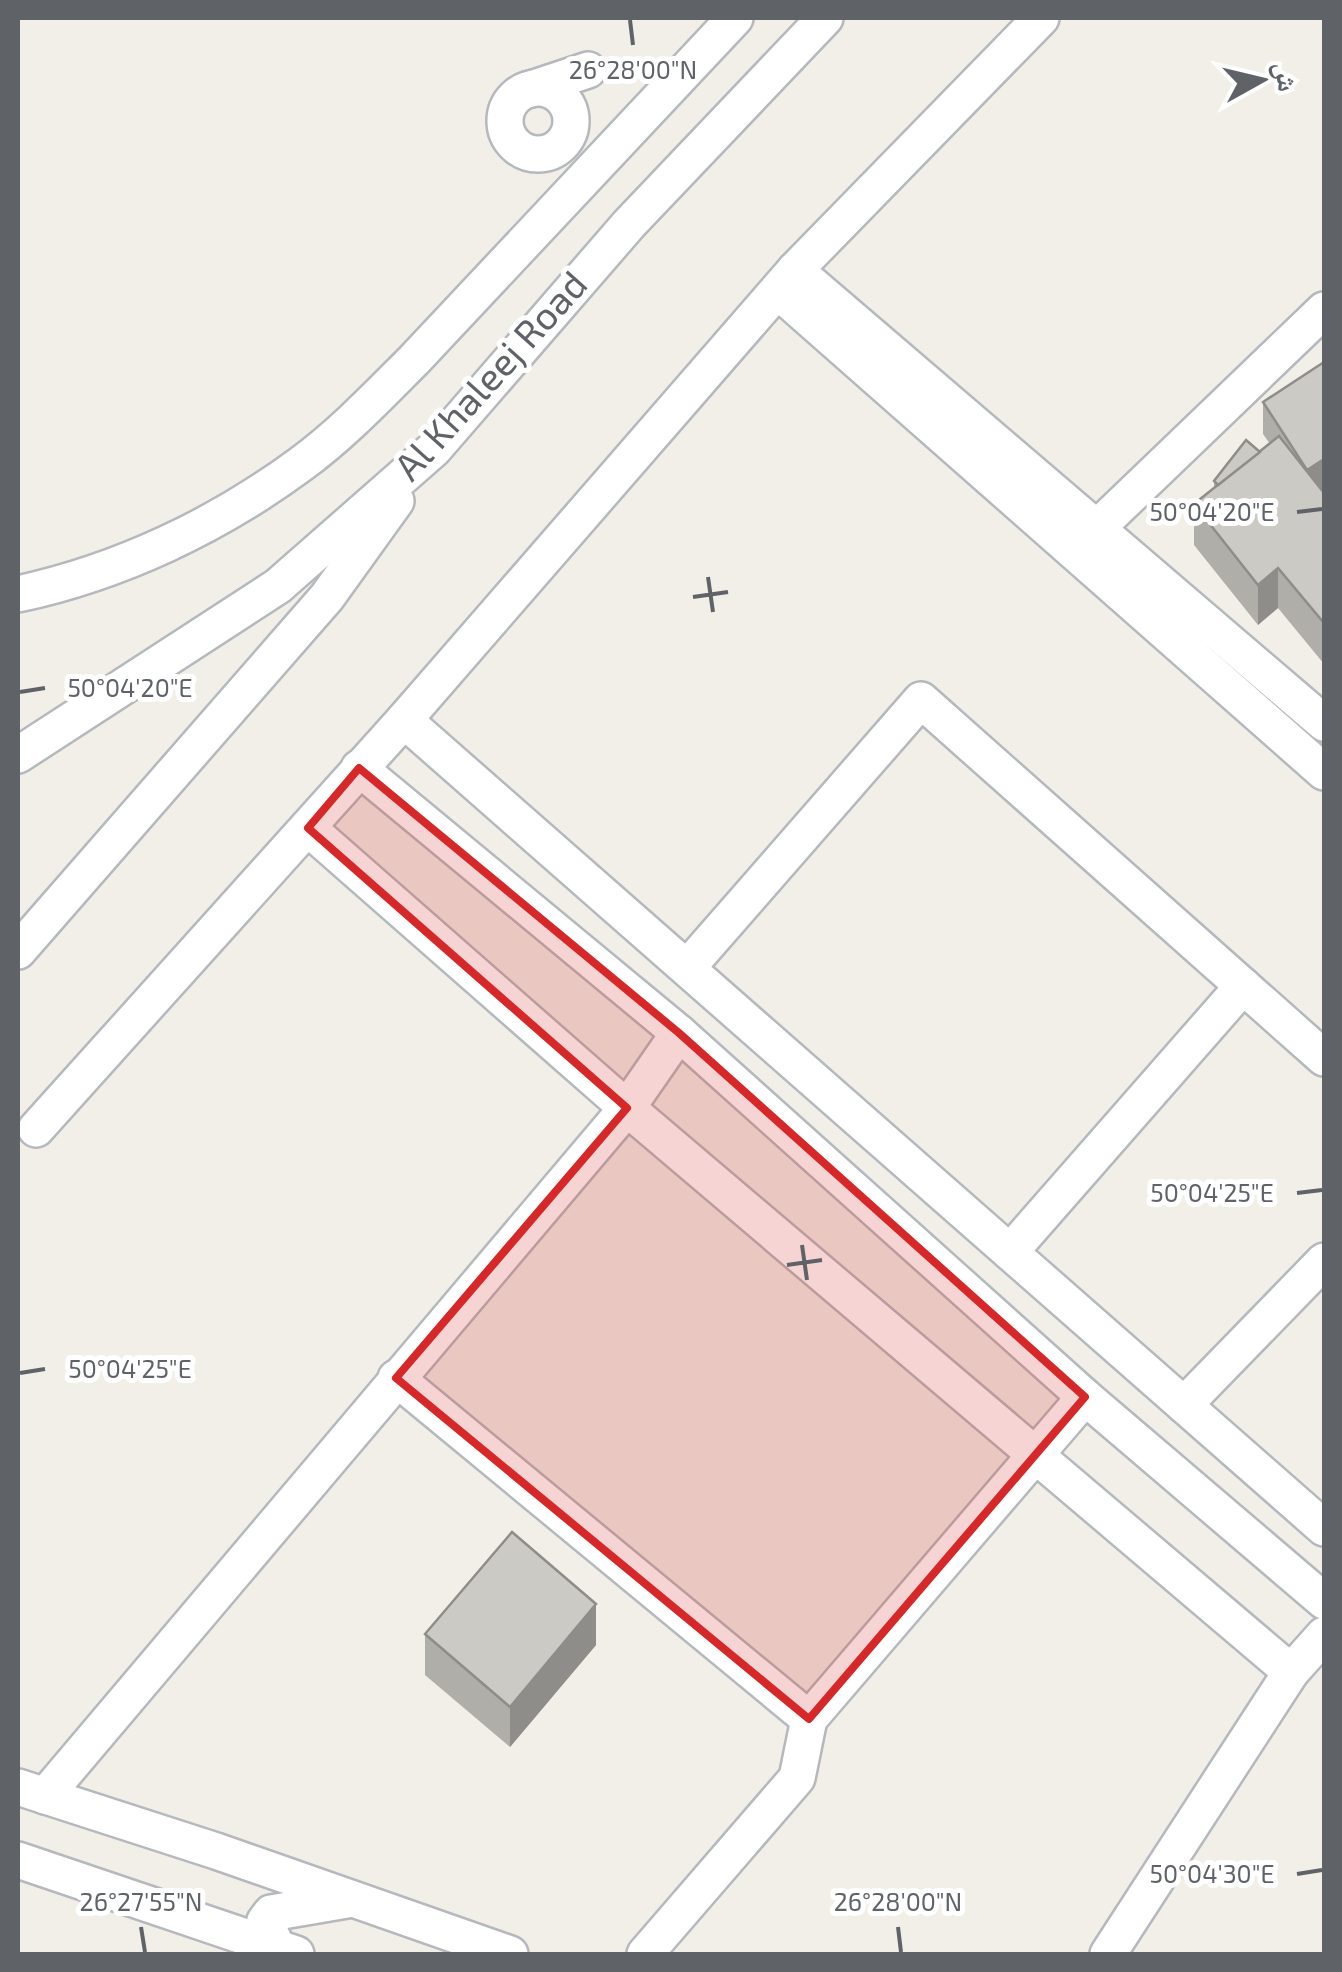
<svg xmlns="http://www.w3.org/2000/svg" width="1342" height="1972" font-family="'Exo 2','Noto Naskh Arabic',sans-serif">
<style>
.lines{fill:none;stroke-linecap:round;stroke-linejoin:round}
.minor-casing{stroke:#b5b8bc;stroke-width:40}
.minor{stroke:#fff;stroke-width:35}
.wall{fill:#afaea9}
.shaded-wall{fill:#8f8d8a}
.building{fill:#cccac5;stroke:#8f8d8a;stroke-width:2.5}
.marked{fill:#d62828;fill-opacity:0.2;stroke:#d62828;stroke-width:8;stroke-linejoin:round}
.ticks{fill:none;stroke:#5f6368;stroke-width:4}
.labels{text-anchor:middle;stroke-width:10;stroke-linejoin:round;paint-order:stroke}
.street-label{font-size:38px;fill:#5f6368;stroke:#fff}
.ticks-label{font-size:25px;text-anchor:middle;fill:#5f6368;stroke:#fff;stroke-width:10;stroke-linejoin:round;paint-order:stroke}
</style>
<rect width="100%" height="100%" fill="#f1efe8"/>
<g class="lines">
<defs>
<g id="minor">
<circle cx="538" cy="121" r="33"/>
<path d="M531,89L588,70"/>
<path d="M795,270L1324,723"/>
<path d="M778,291L1324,772"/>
<path d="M1097,528L1324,310"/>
<path d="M18,594C120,572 217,526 301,464C342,434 378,396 414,360L735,18"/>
<path d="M404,720L1324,1528"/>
<path d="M18,755L278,586L434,449L629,224L825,18"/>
<path d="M308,828L627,1108L1291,1672"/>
<path d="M18,951L327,597L396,501"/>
<path d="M687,968L921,700L1324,1058"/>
<path d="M679,1033L1085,1397L1324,1601"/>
<path d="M36,1129L404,720L795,270L1041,18"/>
<path d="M1010,1252L1243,986"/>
<path d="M396,1378L809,1719L1085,1397"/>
<path d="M1184,1405L1324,1261"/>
<path d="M18,1787L216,1851L510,1954"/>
<path d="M45,1796L627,1108L679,1033L359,768"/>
<path d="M18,1860L296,1954"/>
<path d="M277,1947L265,1921L271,1913L347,1900"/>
<path d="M645,1954L797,1778L809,1719"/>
<path d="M1108,1954L1291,1672L1324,1635"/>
</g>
</defs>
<use href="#minor" class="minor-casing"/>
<use href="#minor" class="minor"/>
</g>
<g class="wall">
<path d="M1263,402L1324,493V664L1278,608L1258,625L1194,545V504L1214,489V481L1270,444L1263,434Z"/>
<path d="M425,1634L596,1645L510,1747L425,1675Z"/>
</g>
<g class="shaded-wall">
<path d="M1324,459V490L1307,501V470Z"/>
<path d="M1278,568V608L1258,625V585Z"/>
<path d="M596,1604V1645L510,1747V1707Z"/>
</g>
<g class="building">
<path d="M1324,362V459L1307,470L1263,402Z"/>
<path d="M1279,436L1324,493V623L1278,568L1258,585L1194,504Z"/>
<path d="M1246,440L1260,452L1218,485L1214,481Z"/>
<path d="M512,1532L596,1604L510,1707L425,1634Z"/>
</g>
<path class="marked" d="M359,768L679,1033L1085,1397L809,1719L396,1378L627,1108L308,828Z"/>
<path class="ticks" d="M630,20L633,45M1297,512L1322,509M708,577L713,612M693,597L728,592M20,692L45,688M1297,1193L1322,1190M802,1245L807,1280M787,1265L822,1260M20,1373L45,1369M1297,1874L1322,1870M141,1927L145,1952M898,1927L901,1952"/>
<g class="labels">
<g class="street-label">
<text transform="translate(491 376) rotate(-48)" y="13">Al Khaleej Road</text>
</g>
</g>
<g class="ticks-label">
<text x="633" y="79">26°28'00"N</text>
<text x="1212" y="521">50°04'20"E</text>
<text x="130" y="697">50°04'20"E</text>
<text x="1212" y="1202">50°04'25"E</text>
<text x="130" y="1378">50°04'25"E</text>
<text x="1212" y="1883">50°04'30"E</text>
<text x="141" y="1911">26°27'55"N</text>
<text x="898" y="1911">26°28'00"N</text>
</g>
<rect width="1342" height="1972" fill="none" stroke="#5f6368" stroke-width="40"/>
<g transform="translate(1262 80) rotate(82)" stroke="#ffffff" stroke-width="8" paint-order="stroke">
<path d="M0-8L18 38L0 25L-18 38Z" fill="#5f6368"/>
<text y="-15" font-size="28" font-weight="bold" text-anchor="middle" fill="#5f6368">ش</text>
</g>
</svg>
